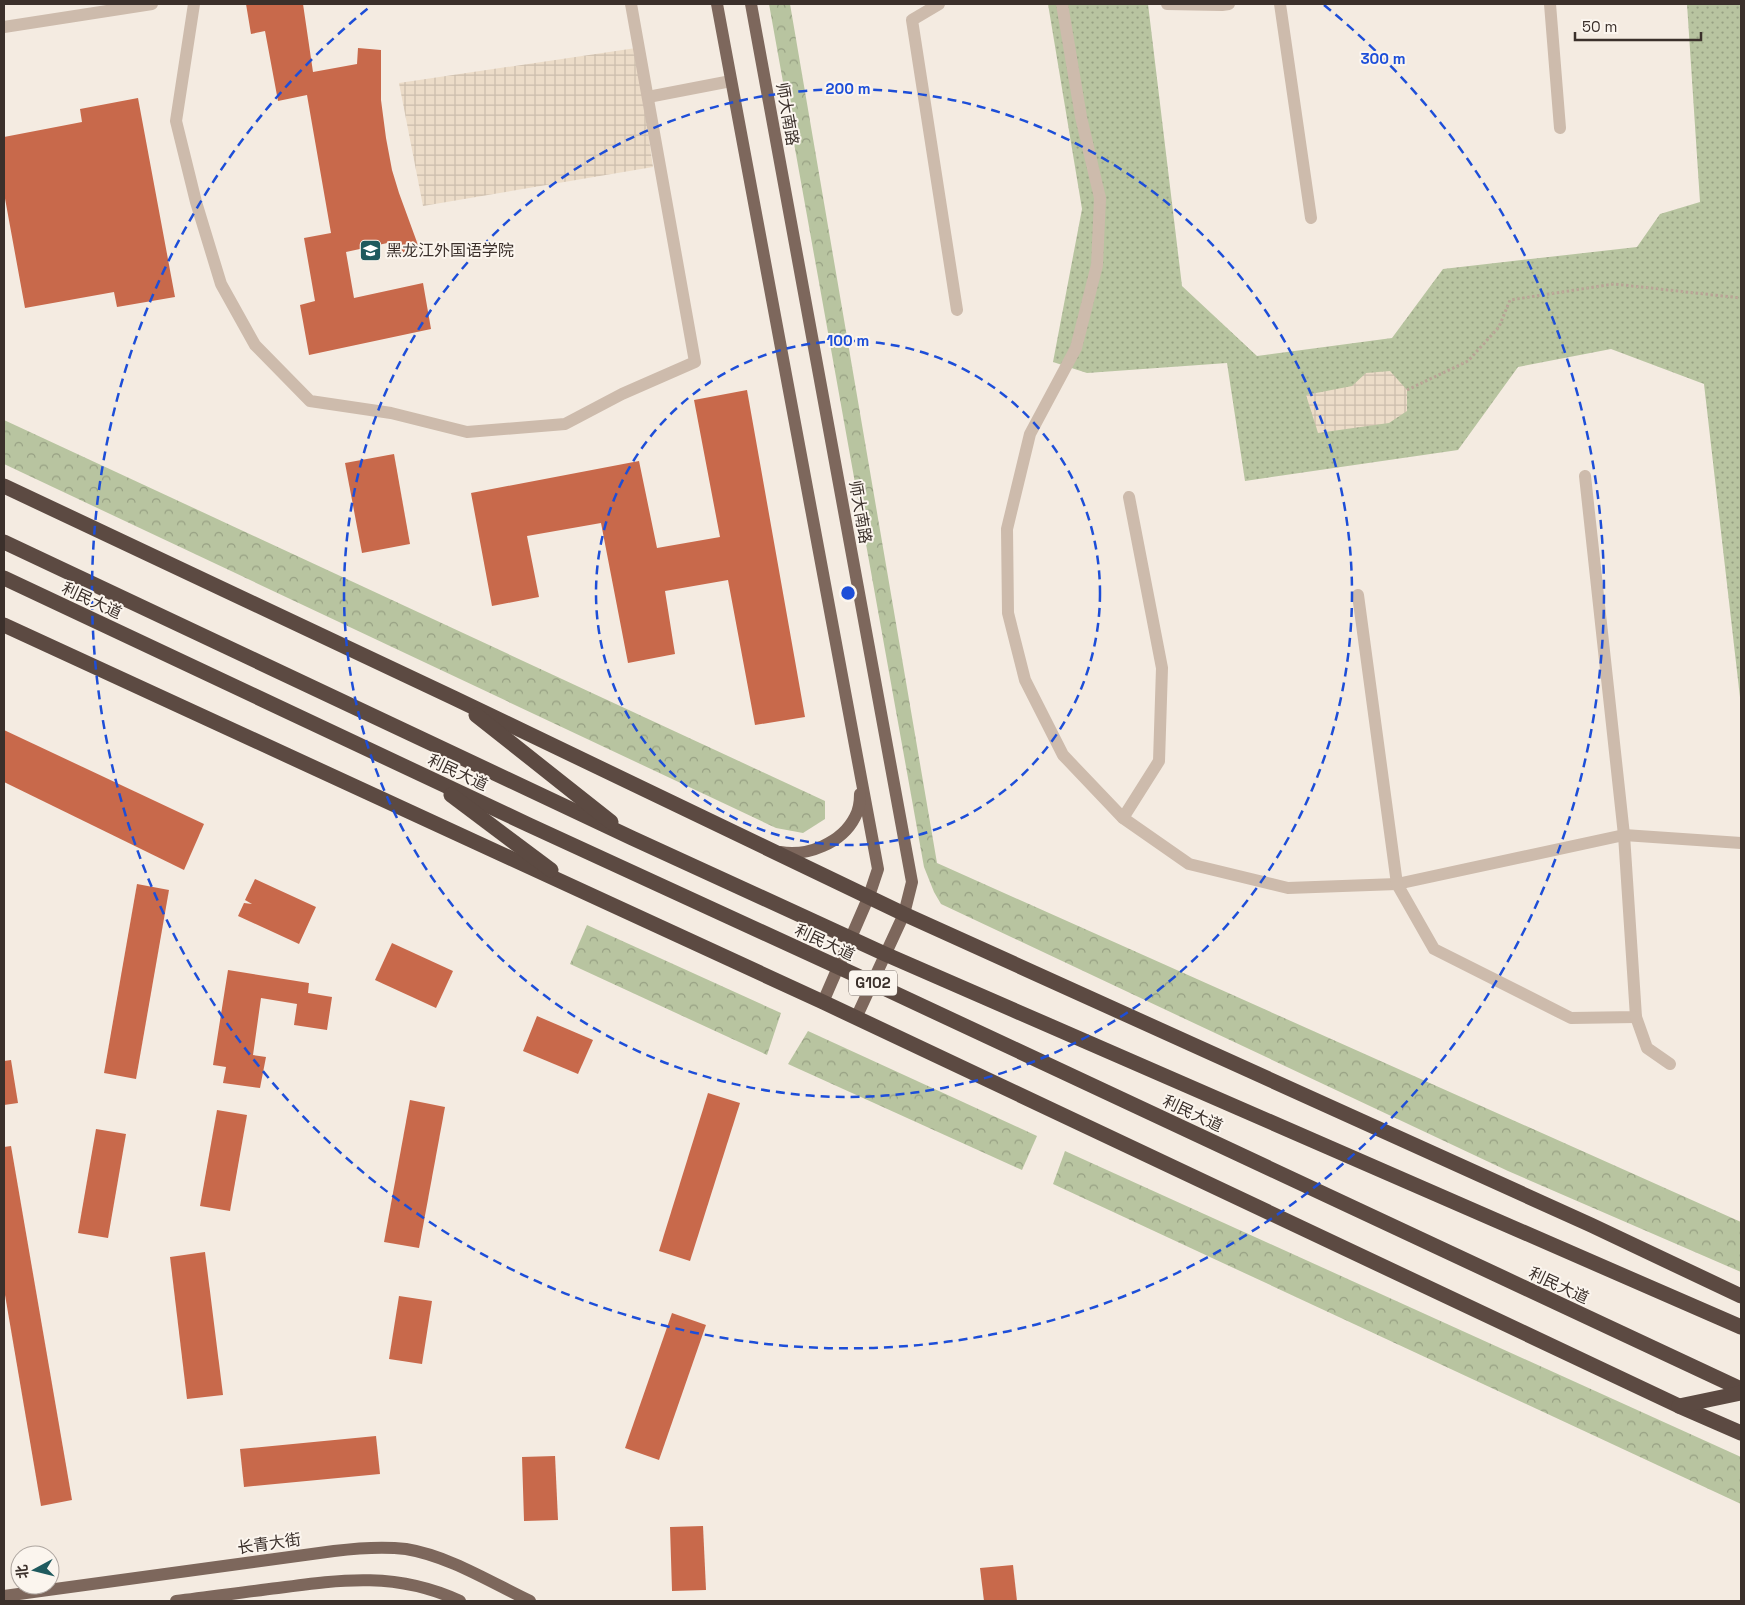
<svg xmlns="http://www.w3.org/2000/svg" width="1745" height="1605" font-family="'Space Grotesk','Noto Sans SC',sans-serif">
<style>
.forest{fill:url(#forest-crowns)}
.park{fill:url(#park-dots)}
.plaza{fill:url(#plaza-grid)}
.building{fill:#c8694b}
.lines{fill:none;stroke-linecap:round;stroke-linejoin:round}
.path{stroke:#b9a596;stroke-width:3;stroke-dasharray:2.5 2.5;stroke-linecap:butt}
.minor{stroke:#cdbbac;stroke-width:12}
.major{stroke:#7d675c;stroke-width:12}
.highway{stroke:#5c4a42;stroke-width:15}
.ring{fill:none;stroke:#1d4ed8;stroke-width:2.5;stroke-dasharray:9 6}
.labels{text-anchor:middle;stroke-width:4;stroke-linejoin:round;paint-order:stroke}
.shield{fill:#fbf5ee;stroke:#756b66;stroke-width:1}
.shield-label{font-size:15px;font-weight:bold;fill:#3b302b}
.street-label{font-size:16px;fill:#3b302b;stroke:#fbf5ee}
.poi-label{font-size:16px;fill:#3b302b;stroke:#fbf5ee;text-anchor:start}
.centre{fill:#1d4ed8;stroke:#fbf5ee;stroke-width:2.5}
.ring-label{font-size:15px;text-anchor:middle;font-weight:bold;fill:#1d4ed8;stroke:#fbf5ee;stroke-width:4;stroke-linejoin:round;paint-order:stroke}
</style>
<defs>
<pattern id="forest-crowns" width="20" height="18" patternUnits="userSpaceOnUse" patternTransform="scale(1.25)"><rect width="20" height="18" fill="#b8c4a0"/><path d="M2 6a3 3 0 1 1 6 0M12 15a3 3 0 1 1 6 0" fill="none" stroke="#97a083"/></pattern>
<pattern id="park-dots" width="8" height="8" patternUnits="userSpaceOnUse" patternTransform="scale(1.25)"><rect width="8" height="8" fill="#b8c4a0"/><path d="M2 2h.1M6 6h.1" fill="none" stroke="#97a083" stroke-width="1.8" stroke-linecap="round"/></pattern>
<pattern id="plaza-grid" width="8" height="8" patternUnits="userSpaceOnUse" patternTransform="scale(1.25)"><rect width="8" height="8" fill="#ecdcc8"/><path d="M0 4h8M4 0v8" fill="none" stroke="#cbbdac"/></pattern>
</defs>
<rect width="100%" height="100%" fill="#f4ebe1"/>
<g class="forest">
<path d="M769,4H790L937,863L1741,1222V1272L1508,1171L941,904L934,892L924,867Z"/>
<path d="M4,420L825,801V819L803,833L776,828L4,464Z"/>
<path d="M587,925L781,1013L767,1055L570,964Z"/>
<path d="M808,1031L1037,1136L1022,1170L788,1064Z"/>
<path d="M1065,1151L1741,1457V1504L1053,1184Z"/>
</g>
<path class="park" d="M1048,4H1148L1182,286L1257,356L1392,338L1443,269L1637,247L1660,214L1700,202L1687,4H1741V706L1704,384L1611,349L1518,367L1458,450L1245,481L1227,363L1087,373L1053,362L1082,209Z"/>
<g class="plaza">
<path d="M636,48L653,167L423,206L399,83Z"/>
<path d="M1390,371L1407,390V411L1389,423L1318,433L1306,395L1352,386L1366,373Z"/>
</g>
<g class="building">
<path d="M246,4H303L313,72L357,64L358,48L381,50V100L386,138L392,170L399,193L418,245L398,255L392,242L346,252L354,298L423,283L431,329L309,355L300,305L315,301L304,238L331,233L307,95L278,101L265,31L251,34Z"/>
<path d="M138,98L175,297L117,307L114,292L25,308L4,193V137L82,122L80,109Z"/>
<path d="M747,390L805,717L755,725L728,580L665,591L675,654L628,663L601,523L527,536L539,597L492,606L471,493L639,461L657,548L720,537L694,400Z"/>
<path d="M394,454L410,544L362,553L345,463Z"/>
<path d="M4,730L204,824L184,870L4,782Z"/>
<path d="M255,879L316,907L299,944L238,916L244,903L252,904L245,900Z"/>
<path d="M137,884L169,890L136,1079L104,1073Z"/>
<path d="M392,943L453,971L436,1008L375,980Z"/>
<path d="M228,970L309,983L308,993L332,997L327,1030L294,1025L297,1004L261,998L253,1055L266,1057L260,1088L223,1083L226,1067L213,1065Z"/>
<path d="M537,1016L593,1040L578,1074L523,1051Z"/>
<path d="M11,1060L18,1103L4,1105V1061Z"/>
<path d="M708,1093L740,1103L690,1261L659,1251Z"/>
<path d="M410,1100L445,1107L419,1248L384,1242Z"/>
<path d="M217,1110L247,1115L230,1211L200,1206Z"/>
<path d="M96,1129L126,1134L108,1238L78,1233Z"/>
<path d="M11,1146L72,1500L41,1506L4,1289V1147Z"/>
<path d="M205,1252L223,1395L187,1399L170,1257Z"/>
<path d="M399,1296L432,1301L422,1364L389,1359Z"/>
<path d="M672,1313L706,1325L659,1460L625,1448Z"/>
<path d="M376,1436L380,1474L244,1487L240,1449Z"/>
<path d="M555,1456L558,1520L524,1521L522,1457Z"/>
<path d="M703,1526L706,1590L672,1591L670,1527Z"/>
<path d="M1013,1565L1017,1601H984L980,1568Z"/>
</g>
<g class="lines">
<path class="path" d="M1407,390L1468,361L1499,327L1510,300L1614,284L1741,298"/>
<g class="minor">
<path d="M194,4L176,121L196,202L221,284L255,345L310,401L391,413L467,432L565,424L622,394L695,362L631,4"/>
<path d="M939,4L912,20L957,310"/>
<path d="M1062,4L1081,117L1100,198L1097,265L1076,348L1030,434L1007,529L1008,613L1025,680L1063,755L1123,818L1189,864L1288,888L1397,884L1624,835L1741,843"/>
<path d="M1167,4L1222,5L1229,4"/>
<path d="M1280,4L1311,218"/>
<path d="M1550,4L1560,128"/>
<path d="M4,27L152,4"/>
<path d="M648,97L731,81"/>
<path d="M1358,595L1397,884L1434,949L1571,1018L1636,1017L1624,835L1585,476"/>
<path d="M1123,818L1159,761L1162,668L1129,497"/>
<path d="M1636,1017L1647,1048L1670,1064"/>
</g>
<g class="major">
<path d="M717,4L878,869L869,896L823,1002"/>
<path d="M751,4L912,882L904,914L856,1018"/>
<path d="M780,852C807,857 842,843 855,817C859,810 860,802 860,794"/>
<path d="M4,1596L334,1551C358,1548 382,1546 406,1549C449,1556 492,1583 530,1601"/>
<path d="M176,1601C210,1597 244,1592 278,1588C343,1579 398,1572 460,1601"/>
</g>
<g class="highway">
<path d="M4,486L454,698L904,914L1591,1225L1741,1296"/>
<path d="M4,542L632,838L885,954L1741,1327"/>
<path d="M4,578L529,825L873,983L1741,1389"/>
<path d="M4,625L823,1002L1679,1406L1741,1433"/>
<path d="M476,715L611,822"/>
<path d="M451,795L551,870"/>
<path d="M1679,1406L1741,1393"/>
</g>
</g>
<g class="ring">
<circle cx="848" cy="593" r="252"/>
<circle cx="848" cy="593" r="504"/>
<path d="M1324 5A756 756 0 1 1 372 5"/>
</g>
<defs>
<symbol id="university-square" viewBox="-11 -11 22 22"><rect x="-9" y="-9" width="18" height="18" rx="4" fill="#1f5a5e" stroke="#fbf5ee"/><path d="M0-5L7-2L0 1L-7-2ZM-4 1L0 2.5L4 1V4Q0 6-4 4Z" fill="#fff"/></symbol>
</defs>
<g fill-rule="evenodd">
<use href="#university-square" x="358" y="238" width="25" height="25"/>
</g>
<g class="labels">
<rect class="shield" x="849" y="970.5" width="48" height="25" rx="4"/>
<g class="shield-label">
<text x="873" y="988">G102</text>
</g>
<g class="street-label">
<text transform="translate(788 114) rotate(80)" y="6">师大南路</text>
<text transform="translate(861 512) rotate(80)" y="6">师大南路</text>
<text transform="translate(92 600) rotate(25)" y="6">利民大道</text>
<text transform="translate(458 772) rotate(25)" y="6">利民大道</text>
<text transform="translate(825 942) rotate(25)" y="6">利民大道</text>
<text transform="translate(1193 1113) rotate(25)" y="6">利民大道</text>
<text transform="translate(1559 1285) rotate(25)" y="6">利民大道</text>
<text transform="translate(269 1543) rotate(-8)" y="6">长青大街</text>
</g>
<g class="poi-label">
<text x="386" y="256">黑龙江外国语学院</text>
</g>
</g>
<circle cx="848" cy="593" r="8" class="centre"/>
<g class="ring-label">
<text x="1383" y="64">300 m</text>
<text x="848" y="94">200 m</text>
<text x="848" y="346">100 m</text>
</g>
<rect width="1745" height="1605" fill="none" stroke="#3b302b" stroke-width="10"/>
<g transform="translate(35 1570) rotate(263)"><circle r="24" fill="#fbf5ee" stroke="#aea6a0"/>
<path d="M0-4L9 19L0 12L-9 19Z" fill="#1f5a5e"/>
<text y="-8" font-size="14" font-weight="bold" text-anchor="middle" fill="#3b302b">北</text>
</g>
<path d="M1575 32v8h126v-8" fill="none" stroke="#3b302b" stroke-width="2.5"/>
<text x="1582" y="32" font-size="15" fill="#3b302b" stroke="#fbf5ee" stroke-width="4" paint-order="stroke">50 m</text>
</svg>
